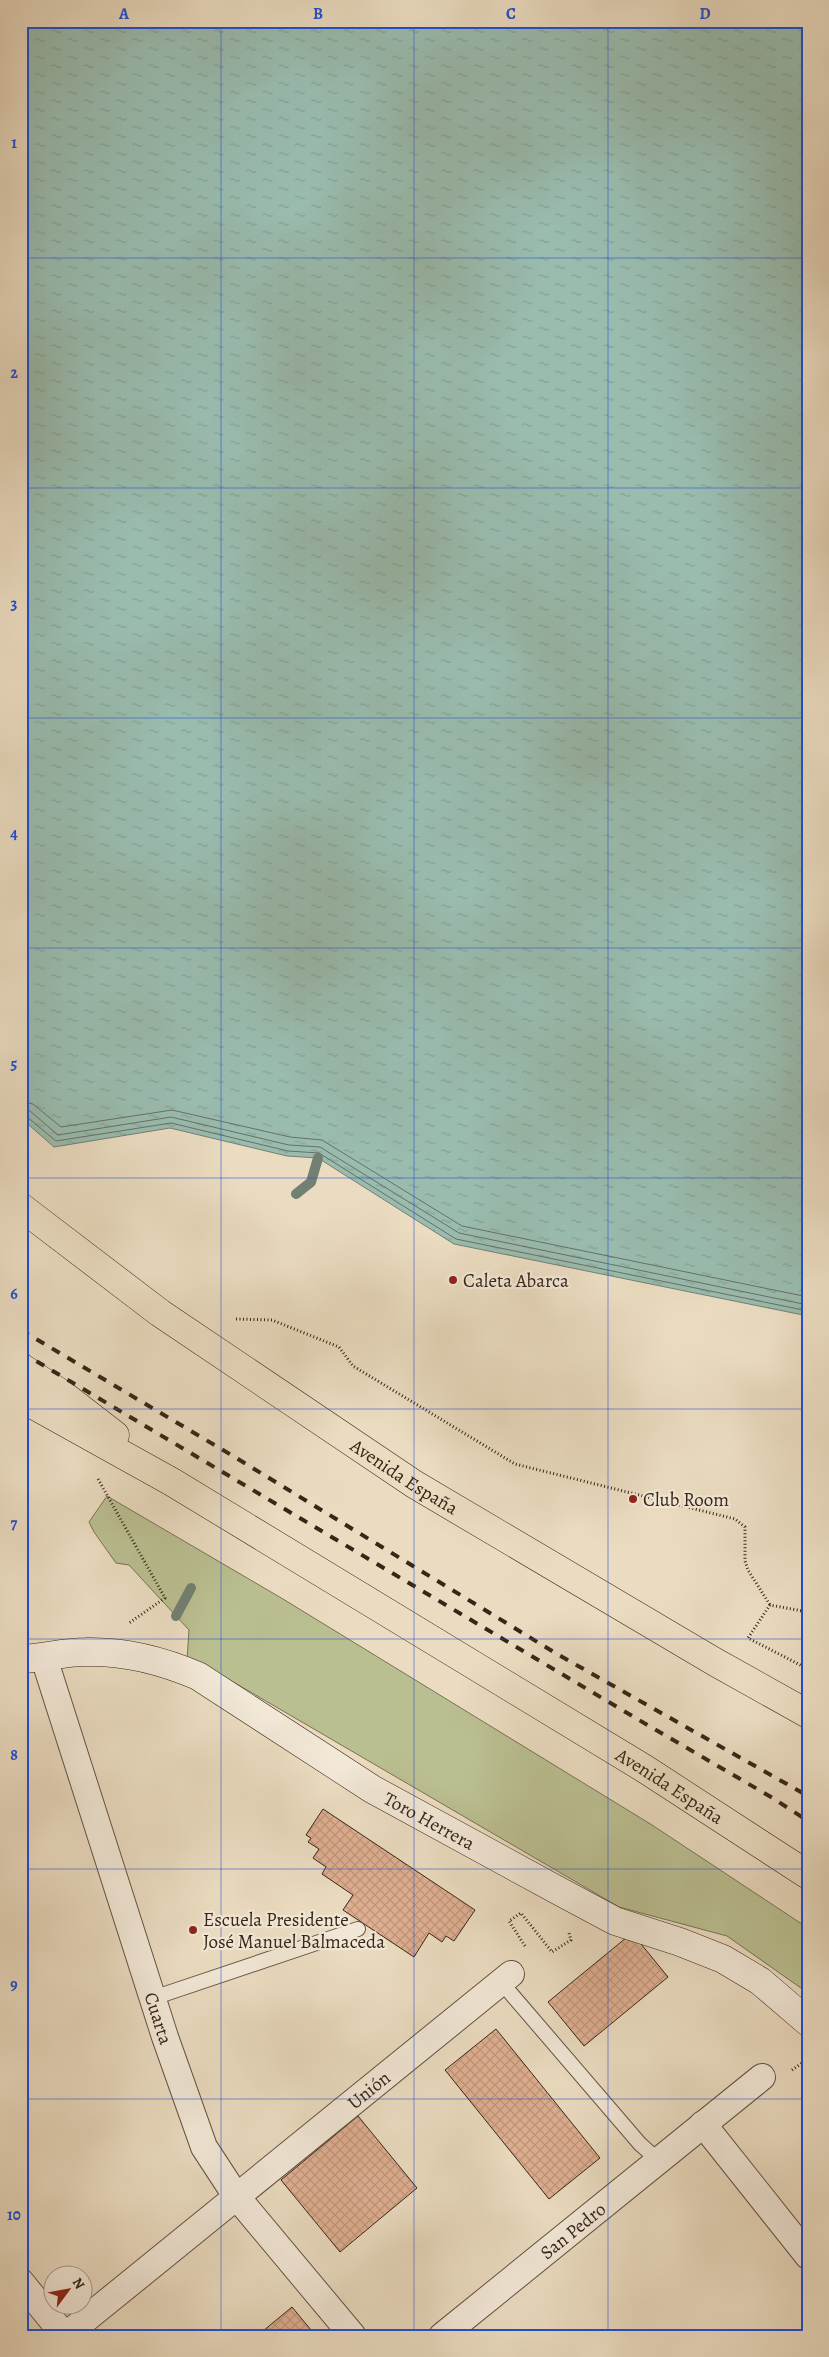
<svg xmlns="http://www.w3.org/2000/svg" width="829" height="2357" font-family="Alegreya,serif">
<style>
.green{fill:#babf91;stroke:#787254}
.water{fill:url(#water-ripples);stroke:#728073}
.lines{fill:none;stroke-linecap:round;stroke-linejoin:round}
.shore{stroke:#687064;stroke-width:1}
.stream{stroke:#728073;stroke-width:10}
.building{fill:url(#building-cross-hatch);stroke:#372518}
.lane-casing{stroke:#645342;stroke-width:16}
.street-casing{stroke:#645342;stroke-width:28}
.secondary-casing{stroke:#372518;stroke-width:29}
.primary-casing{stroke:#372518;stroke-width:29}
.path{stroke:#372518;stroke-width:3;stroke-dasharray:1 2.5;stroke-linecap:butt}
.lane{stroke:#f2e8d7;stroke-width:14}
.street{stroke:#f2e8d7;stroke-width:26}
.secondary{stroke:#f2e8d7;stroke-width:28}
.primary{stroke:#ebdcc1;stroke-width:28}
.rail{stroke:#372518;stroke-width:4;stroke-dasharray:9 9;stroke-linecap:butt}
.grid{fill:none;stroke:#1d4ed8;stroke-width:1;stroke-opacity:0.55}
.poi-dot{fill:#8f2418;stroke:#f2e8d7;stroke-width:2}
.labels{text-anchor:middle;stroke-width:4.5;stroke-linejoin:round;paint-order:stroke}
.poi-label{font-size:19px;fill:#372518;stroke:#f2e8d7;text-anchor:start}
.street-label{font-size:19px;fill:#372518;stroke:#f2e8d7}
.neatline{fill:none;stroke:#1d4ed8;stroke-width:2}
.grid-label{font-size:16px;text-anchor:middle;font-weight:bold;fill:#1d4ed8}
</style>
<defs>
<pattern id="water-ripples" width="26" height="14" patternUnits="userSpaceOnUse" patternTransform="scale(1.25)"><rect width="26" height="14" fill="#99bcaf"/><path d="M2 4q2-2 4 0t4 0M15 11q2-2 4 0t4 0" fill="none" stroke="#84a196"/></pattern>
<pattern id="building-cross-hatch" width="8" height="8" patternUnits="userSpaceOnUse" patternTransform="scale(1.25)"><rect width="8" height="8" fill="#dfaf91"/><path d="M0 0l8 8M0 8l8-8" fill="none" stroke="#c0967c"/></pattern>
</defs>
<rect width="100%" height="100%" fill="#ebdcc1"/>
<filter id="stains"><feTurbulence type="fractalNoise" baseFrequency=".004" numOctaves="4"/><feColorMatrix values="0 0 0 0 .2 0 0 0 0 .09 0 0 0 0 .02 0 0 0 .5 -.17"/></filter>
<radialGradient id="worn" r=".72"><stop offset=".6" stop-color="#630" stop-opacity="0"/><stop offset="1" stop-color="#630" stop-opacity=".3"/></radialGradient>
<path class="green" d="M107,1496L283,1599L652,1825L808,1928V1993L727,1936L619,1907L211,1669L187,1660L189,1630L129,1565L116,1563L94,1532L89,1522Z"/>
<path class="water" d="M21,21H808V1316L454,1244L318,1158L287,1156L170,1128L54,1147L21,1118Z"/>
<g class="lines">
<g class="shore">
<path d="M21,1101L33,1104L61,1127L172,1110L290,1137L322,1140L462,1226L808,1297"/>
<path d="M21,1108L30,1111L58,1135L171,1117L289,1145L320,1147L459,1233L808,1305"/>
<path d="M21,1114L26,1116L56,1141L171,1123L288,1151L319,1153L456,1239L808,1311"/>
</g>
<g class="stream">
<path d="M296,1194L311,1182L318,1158"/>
<path d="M176,1616L191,1588"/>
</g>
</g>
<g class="building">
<path d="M323,1809L475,1910L454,1941L446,1936L442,1942L429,1933L414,1957L343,1910L353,1895L322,1874L326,1867L313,1858L319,1849L308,1842L311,1838L306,1835Z"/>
<path d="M632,1933L668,1977L584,2046L548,2002Z"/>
<path d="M496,2029L600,2158L549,2199L445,2070Z"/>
<path d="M358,2116L417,2188L340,2252L281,2180Z"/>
<path d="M292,2307L316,2336H267L263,2331Z"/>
</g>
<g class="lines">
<defs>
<g id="lane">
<path d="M501,1982L640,2144L658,2160"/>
<path d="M153,1998L358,1929"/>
</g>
<g id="street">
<path id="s1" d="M44,1658L165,2037L204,2147L236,2196L353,2336"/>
<path d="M703,2124L808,2256"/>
<path d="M21,2282L65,2336"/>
<path id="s2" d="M65,2336L511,1974"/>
<path id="s3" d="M442,2336L762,2077"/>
</g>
<g id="secondary">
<path id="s4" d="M21,1659C43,1658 64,1652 86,1652C126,1651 161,1660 198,1676L372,1789L559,1891L615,1921L680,1942L723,1959L760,1981L808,2022"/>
</g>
<g id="primary">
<path id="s5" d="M21,1207L160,1313L414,1484L715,1662L808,1714"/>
<path d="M21,1367L62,1394L115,1435"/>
<path id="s6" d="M21,1398L172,1482L645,1769L808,1875"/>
</g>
</defs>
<use href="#lane" class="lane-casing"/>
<use href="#street" class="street-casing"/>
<use href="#secondary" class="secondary-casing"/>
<use href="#primary" class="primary-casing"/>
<g class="path">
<path d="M236,1319L272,1320L339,1347L353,1366L515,1464L735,1519L745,1527V1561L748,1570L770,1605"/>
<path d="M98,1479L165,1598L129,1623"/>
<path d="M808,1612L770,1605L748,1638L808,1669"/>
<path d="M525,1946L509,1921L521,1913L552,1952L571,1940L569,1933"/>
<path d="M792,2070L808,2059"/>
</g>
<use href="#lane" class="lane"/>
<use href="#street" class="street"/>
<use href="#secondary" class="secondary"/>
<use href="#primary" class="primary"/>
<g class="rail">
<path d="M21,1330L233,1456L557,1654L808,1796"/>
<path d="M21,1352L639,1720L771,1797L808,1821"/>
</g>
</g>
<path class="grid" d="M221,21V2336M414,21V2336M608,21V2336M21,258H808M21,488H808M21,718H808M21,948H808M21,1178H808M21,1409H808M21,1639H808M21,1869H808M21,2099H808"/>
<g class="poi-dot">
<circle cx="453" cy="1280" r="5"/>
<circle cx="633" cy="1499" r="5"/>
<circle cx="193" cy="1930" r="5"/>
</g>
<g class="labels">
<g class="poi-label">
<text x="463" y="1287">Caleta Abarca</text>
<text x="643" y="1506">Club Room</text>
<text x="203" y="1926">Escuela Presidente<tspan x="203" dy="22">José Manuel Balmaceda</tspan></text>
</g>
<g class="street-label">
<text dy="7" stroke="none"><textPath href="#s5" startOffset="469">Avenida España</textPath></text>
<text dy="7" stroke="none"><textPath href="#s6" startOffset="756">Avenida España</textPath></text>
<text dy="7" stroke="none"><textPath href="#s4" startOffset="454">Toro Herrera</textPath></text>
<text dy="7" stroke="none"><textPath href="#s1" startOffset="378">Cuarta</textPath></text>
<text dy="7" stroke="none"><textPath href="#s2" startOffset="391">Unión</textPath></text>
<text dy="7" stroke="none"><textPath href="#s3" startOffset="168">San Pedro</textPath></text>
</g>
</g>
<rect width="829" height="2357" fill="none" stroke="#ebdcc1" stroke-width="55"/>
<g transform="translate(68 2290) rotate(58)"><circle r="24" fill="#f2e8d7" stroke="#a79a8b"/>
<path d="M0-4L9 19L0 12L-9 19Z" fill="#8f2418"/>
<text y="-8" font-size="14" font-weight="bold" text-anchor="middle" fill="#372518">N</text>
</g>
<rect x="28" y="28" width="774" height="2302" class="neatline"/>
<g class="grid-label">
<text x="124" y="19">A</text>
<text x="318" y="19">B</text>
<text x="511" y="19">C</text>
<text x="705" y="19">D</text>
<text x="14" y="148">1</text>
<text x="14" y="378">2</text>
<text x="14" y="609">3</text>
<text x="14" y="839">4</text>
<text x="14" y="1069">5</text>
<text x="14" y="1299">6</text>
<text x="14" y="1529">7</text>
<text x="14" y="1760">8</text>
<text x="14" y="1990">9</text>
<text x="14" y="2220">10</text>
</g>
<rect width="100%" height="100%" filter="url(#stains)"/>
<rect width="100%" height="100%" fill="url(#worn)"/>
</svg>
